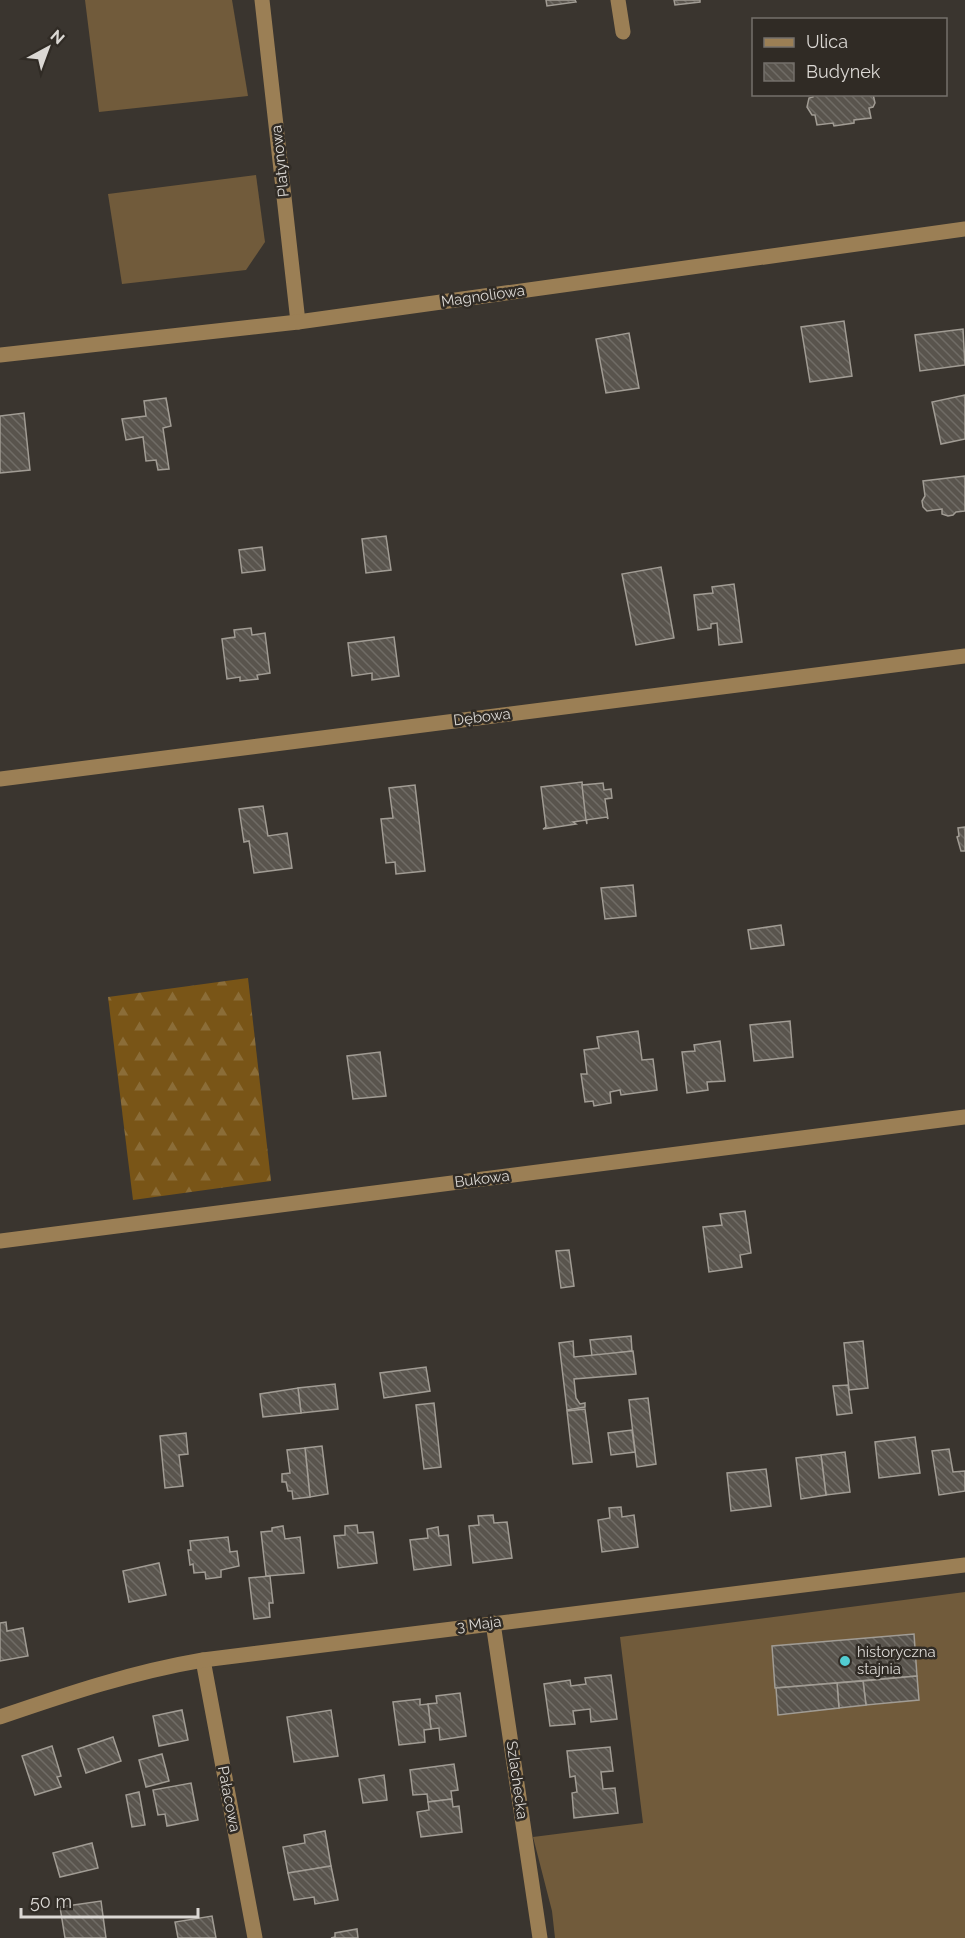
<svg xmlns="http://www.w3.org/2000/svg" width="965" height="1938" font-family="Raleway,sans-serif">
<style>
.grass{fill:#715b3b}
.forest{fill:url(#forest-firs)}
.building{fill:url(#building-back-hatch);stroke:#a19c94;stroke-width:1.5}
.lines{fill:none;stroke-linecap:round;stroke-linejoin:round}
.minor{stroke:#9b7f55;stroke-width:15}
.poi-dot{fill:#52ccd1;stroke:#302b25;stroke-width:2}
.labels{text-anchor:middle;stroke-width:5;stroke-linejoin:round;paint-order:stroke}
.street-label{font-size:15px;fill:#dbd8d4;stroke:#302b25}
.poi-label{font-size:15px;fill:#dbd8d4;stroke:#302b25;text-anchor:start}
</style>
<defs>
<pattern id="forest-firs" width="22" height="20" patternUnits="userSpaceOnUse" patternTransform="scale(1.5)"><rect width="22" height="20" fill="#795517"/><path d="M5 1l3.5 6h-7zM16 11l3.5 6h-7z" fill="#8b6d38"/></pattern>
<pattern id="building-back-hatch" width="6" height="6" patternUnits="userSpaceOnUse" patternTransform="scale(1.5)"><rect width="6" height="6" fill="#59544d"/><path d="M-1 5l2 2M0 0l6 6M5-1l2 2" fill="none" stroke="#706c66"/></pattern>
</defs>
<rect width="100%" height="100%" fill="#3a352f"/>
<g class="grass">
<path d="M85,0H232L248,96L99,112Z"/>
<path d="M256,175L265,242L246,270L122,284L108,194Z"/>
<path d="M965,1592V1938H555L552,1911L533,1837L643,1823L620,1637Z"/>
</g>
<path class="forest" d="M248,978L271,1181L133,1200L108,997Z"/>
<g class="building">
<path d="M546,0H575L576,2L547,6Z"/>
<path d="M674,0H700V2L675,5Z"/>
<path d="M813,94H873L875,103L873,107L869,108L871,118L854,120V123L834,126L833,123L817,125L815,115H812L807,107L809,98L813,97Z"/>
<path d="M844,321L852,376L810,382L801,327Z"/>
<path d="M963,329L965,365L920,371L915,335Z"/>
<path d="M629,333L639,388L606,393L596,339Z"/>
<path d="M965,395V439L941,444L932,402Z"/>
<path d="M166,398L171,426L163,428L169,469L158,470L156,460L146,461L143,437L126,440L122,419L146,416L144,401Z"/>
<path d="M24,413L30,470L0,473V416Z"/>
<path d="M965,476V511L956,512L953,515L948,516L942,514V509L927,511L923,507L922,501L925,496L923,481Z"/>
<path d="M386,536L391,570L366,573L362,539Z"/>
<path d="M262,547L265,570L242,573L239,550Z"/>
<path d="M661,567L674,638L636,645L622,574Z"/>
<path d="M734,584L742,642L719,645L717,623L711,624V628L698,630L694,595L713,593L712,587Z"/>
<path d="M251,628L252,635L265,633L270,673L257,675L258,679L240,681V677L227,679L222,639L235,637L234,630Z"/>
<path d="M394,637L399,676L372,680V673L352,676L348,643Z"/>
<path d="M582,782L587,824L586,820L573,822L576,824L543,829L546,827L541,787Z"/>
<path d="M603,783L604,790L611,789L612,798L605,799L608,819L607,817L586,820L582,785Z"/>
<path d="M415,785L425,871L396,874L395,862L386,863L381,819L393,818L389,788Z"/>
<path d="M263,806L268,836L287,833L292,868L254,873L249,841L244,842L239,809Z"/>
<path d="M965,827V851H961L957,837L959,836L958,828Z"/>
<path d="M633,885L636,916L605,919L601,888Z"/>
<path d="M781,925L784,945L751,949L748,930Z"/>
<path d="M790,1021L793,1057L754,1061L750,1025Z"/>
<path d="M638,1031L642,1060L653,1059L657,1090L621,1095L620,1090L610,1092L611,1103L594,1106L593,1101L585,1102L581,1074H587L584,1050L599,1048L597,1037Z"/>
<path d="M720,1041L725,1081L707,1082L708,1090L687,1093L682,1052L695,1051L694,1045Z"/>
<path d="M380,1052L386,1096L353,1099L347,1056Z"/>
<path d="M745,1211L751,1253L740,1255L742,1267L709,1272L703,1227L722,1225L720,1214Z"/>
<path d="M569,1250L574,1286L561,1288L556,1251Z"/>
<path d="M631,1336L632,1351L592,1356L590,1340Z"/>
<path d="M573,1341L574,1357L633,1351L636,1374L574,1379L576,1398L580,1404L585,1403V1407L567,1410L559,1343Z"/>
<path d="M863,1341L868,1388L849,1390L844,1343Z"/>
<path d="M426,1367L430,1391L384,1398L380,1373Z"/>
<path d="M335,1384L338,1409L301,1413L298,1388Z"/>
<path d="M848,1385L852,1413L837,1415L833,1386Z"/>
<path d="M298,1388L301,1413L263,1417L260,1394Z"/>
<path d="M648,1398L656,1464L637,1467L629,1400Z"/>
<path d="M434,1403L441,1467L424,1469L416,1405Z"/>
<path d="M585,1409L592,1462L573,1464L567,1411Z"/>
<path d="M632,1430L635,1452L611,1455L608,1433Z"/>
<path d="M186,1433L188,1454L179,1455L183,1486L165,1488L160,1436Z"/>
<path d="M915,1437L920,1473L879,1478L875,1442Z"/>
<path d="M322,1446L328,1494L310,1497L305,1448Z"/>
<path d="M305,1448L310,1497L293,1499L292,1491H288L286,1482H282V1474L290,1473L287,1450Z"/>
<path d="M949,1449L953,1472L965,1471V1491L939,1495L932,1451Z"/>
<path d="M845,1452L850,1492L826,1495L821,1455Z"/>
<path d="M821,1455L826,1495L801,1499L796,1458Z"/>
<path d="M766,1469L771,1506L731,1511L727,1473Z"/>
<path d="M621,1507L622,1517L634,1515L638,1547L602,1552L598,1520L610,1518L609,1508Z"/>
<path d="M493,1515L494,1523L507,1522L512,1558L473,1563L469,1526L479,1525L478,1516Z"/>
<path d="M357,1525L358,1533L373,1532L377,1563L338,1568L334,1536L345,1535V1526Z"/>
<path d="M283,1526L285,1539L300,1537L304,1573L266,1576L261,1532L272,1531V1528Z"/>
<path d="M438,1527L439,1536L448,1535L451,1565L414,1570L410,1540L428,1538L427,1529Z"/>
<path d="M228,1537L230,1552L237,1551L239,1566L221,1570V1577L206,1579L205,1572L194,1573L193,1564L190,1565L188,1550H191L190,1541Z"/>
<path d="M159,1563L166,1595L129,1602L123,1571Z"/>
<path d="M270,1576L273,1603H269L270,1617L254,1619L249,1578Z"/>
<path d="M6,1622L7,1631L23,1628L28,1656L0,1661V1623Z"/>
<path d="M914,1634L917,1676L775,1688L772,1646Z"/>
<path d="M611,1675L617,1719L591,1722L590,1709L573,1711L575,1724L550,1726L544,1684L570,1680L571,1686L586,1684L585,1678Z"/>
<path d="M917,1676L919,1700L866,1705L863,1681Z"/>
<path d="M863,1681L866,1705L839,1708L837,1683Z"/>
<path d="M837,1683L839,1708L778,1715L776,1688Z"/>
<path d="M460,1693L466,1736L440,1740L439,1728L431,1729L428,1704L437,1703L436,1696Z"/>
<path d="M420,1699V1705L428,1704L431,1729L424,1730L425,1742L399,1745L393,1702Z"/>
<path d="M182,1710L188,1740L159,1746L153,1716Z"/>
<path d="M331,1710L338,1756L294,1762L287,1717Z"/>
<path d="M113,1737L121,1761L86,1773L78,1749Z"/>
<path d="M52,1746L61,1776L57,1777L61,1787L35,1795L22,1756Z"/>
<path d="M610,1747L613,1771L601,1772L603,1789L615,1788L618,1813L574,1818L572,1793L577,1792L575,1776L570,1777L567,1751Z"/>
<path d="M162,1754L169,1781L146,1787L139,1760Z"/>
<path d="M454,1764L458,1790L451,1791L452,1799L428,1802L427,1794L413,1795L410,1770Z"/>
<path d="M384,1775L387,1800L363,1803L359,1779Z"/>
<path d="M191,1783L198,1820L167,1826L165,1814L158,1815L153,1790Z"/>
<path d="M139,1792L145,1825L132,1827L126,1795Z"/>
<path d="M452,1799L453,1807L459,1806L462,1832L421,1837L417,1812L429,1810L428,1802Z"/>
<path d="M325,1831L331,1866L288,1873L283,1847L305,1843L304,1835Z"/>
<path d="M92,1843L98,1868L60,1877L53,1853Z"/>
<path d="M331,1866L338,1900L315,1904L314,1897L294,1900L288,1873Z"/>
<path d="M101,1901L106,1938H65L60,1907Z"/>
<path d="M212,1916L216,1938H178L175,1922Z"/>
<path d="M357,1929L358,1938H331L335,1937V1933Z"/>
</g>
<g class="lines">
<g class="minor">
<path d="M262,0L298,322"/>
<path d="M618,0L623,32"/>
<path d="M0,355L298,322L965,229"/>
<path d="M0,779L965,656"/>
<path d="M0,1241L965,1117"/>
<path d="M493,1623L540,1938"/>
<path d="M203,1660L255,1938"/>
<path d="M0,1717C67,1694 132,1672 203,1660L965,1565"/>
</g>
</g>
<circle class="poi-dot" cx="845" cy="1661" r="6"/>
<g class="labels">
<g class="street-label">
<text transform="translate(280 161) rotate(-96)" y="5">Platynowa</text>
<text transform="translate(483 296) rotate(-8)" y="5">Magnoliowa</text>
<text transform="translate(482 717) rotate(-7)" y="5">Dębowa</text>
<text transform="translate(482 1179) rotate(-7)" y="5">Bukowa</text>
<text transform="translate(479 1624) rotate(-7)" y="5">3 Maja</text>
<text transform="translate(517 1780) rotate(82)" y="5">Szlachecka</text>
<text transform="translate(229 1799) rotate(79)" y="5">Pałacowa</text>
</g>
<g class="poi-label">
<text x="857" y="1657">historyczna<tspan x="857" dy="17">stajnia</tspan></text>
</g>
</g>
<rect x="752" y="18" width="195" height="78" fill="#302b25" stroke="#74706b" stroke-width="1.5"/>
<rect x="764" y="38" width="30" height="9" fill="#9b7f55" stroke="#74706b" stroke-width="1.5"/>
<text x="806" y="48" font-size="18" fill="#dbd8d4">Ulica</text>
<rect x="764" y="63" width="30" height="18" fill="url(#building-back-hatch)" stroke="#74706b" stroke-width="1.5"/>
<text x="806" y="78" font-size="18" fill="#dbd8d4">Budynek</text>
<g transform="translate(48 48) rotate(41)" stroke="#302b25" stroke-width="4.5" paint-order="stroke">
<path d="M0-4.5L10 22L0 15L-10 22Z" fill="#dbd8d4"/>
<text y="-9" font-size="16" font-weight="bold" text-anchor="middle" fill="#dbd8d4">N</text>
</g>
<path d="M21 1908v9h177v-9" fill="none" stroke="#dbd8d4" stroke-width="3"/>
<text x="30" y="1908" font-size="18" fill="#dbd8d4" stroke="#302b25" stroke-width="4.5" paint-order="stroke">50 m</text>
</svg>
